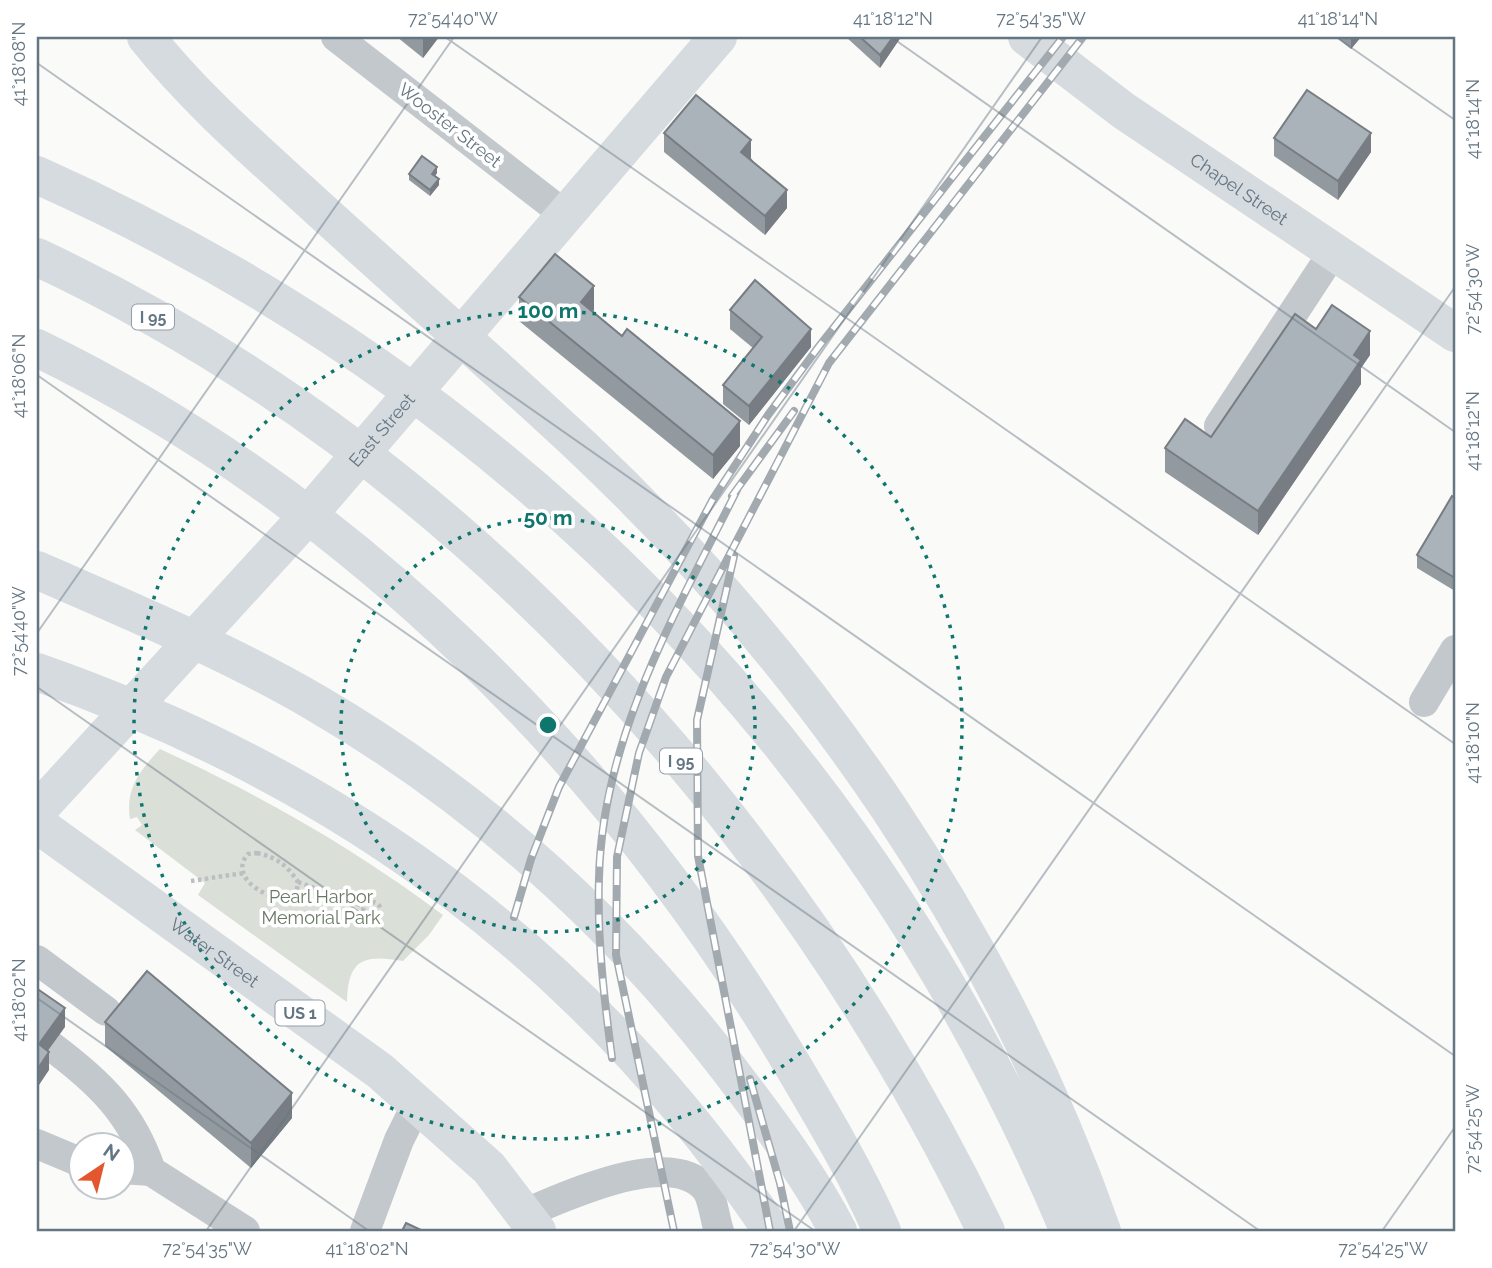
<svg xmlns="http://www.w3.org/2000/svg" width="1492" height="1268" font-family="Raleway,sans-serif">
<rect width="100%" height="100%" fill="#fafaf8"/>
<path fill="#dadfd7" d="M160 749C260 795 354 848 443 915L429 935 403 961C363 954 348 959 347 1002L198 895 205 883 135 830 142 825 137 817 130 819C125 788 140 771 160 749Z"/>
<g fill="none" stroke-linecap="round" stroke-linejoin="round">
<path stroke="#bbbfc2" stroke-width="4.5" stroke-dasharray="3.5 3.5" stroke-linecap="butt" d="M257 853C276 857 287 865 298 882L296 895C273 906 226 878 248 854Z
M191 881 244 873
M298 882 363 906
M363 911a9 9 0 1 1 18 0a9 9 0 1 1-18 0Z"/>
<path stroke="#c3c8cc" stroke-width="30" d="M336 37 564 214
M1219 426 1334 251
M1424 702 1455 650
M37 960 106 1011
M51 1046C99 1082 132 1113 151 1171
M37 1144 80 1162
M122 1169 151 1171 245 1231
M525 1213C566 1197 670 1146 706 1189 713 1198 715 1220 719 1231
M365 1231 399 1140 418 1102"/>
<g stroke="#d6dbdf" stroke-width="38">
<path id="s1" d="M1027 37 1124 111 1455 333"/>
<path id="s2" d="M37 811 302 522 718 37"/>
<path id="s3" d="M37 824 380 1071 489 1168 537 1231"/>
</g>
<path stroke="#d6dbdf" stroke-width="38" d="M146 37C196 100 257 152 317 207 405 287 495 366 582 447 812 664 997 932 1102 1231
M37 175C510 386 869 753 1069 1231
M37 257C457 454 786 817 986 1231
M37 348C354 502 615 765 793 1066 825 1120 857 1174 882 1231
M37 570C130 611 227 651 316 703 484 801 628 933 744 1089 778 1134 812 1181 838 1231
M37 672C346 780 589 959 772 1231"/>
<g stroke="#a2aab0" stroke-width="8">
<path id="rail" d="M732 496 794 411
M734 556 697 720 698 856 770 1231
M514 917 531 859 559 787 713 499 768 415 820 345 1063 37
M612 1058C604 998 597 938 599 878 602 738 676 612 737 490
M750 1079 780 1183 790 1231
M674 1231 616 955 617 857 639 753 666 677 829 363 1083 37"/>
</g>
<use href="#rail" stroke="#fff" stroke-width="5" stroke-dasharray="16" stroke-linecap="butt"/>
</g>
<path fill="#929a9f" d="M397 37H439L423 58Z
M846 37H901L880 68Z
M1336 37H1361L1351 49Z
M664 133 751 158 787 208 765 235 664 152Z
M1274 138 1371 152 1338 200 1274 156Z
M437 173 435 176 439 185 430 196 409 180V174Z
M519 297 594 310 592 312 740 446 713 479 519 321Z
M730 310 811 347 749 425 723 404V385L753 348 730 329Z
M1316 329 1370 355 1361 368V384L1258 535 1165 472V448L1211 437Z
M1455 498V591L1417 568V555Z
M105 1022 292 1118 251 1168 105 1046Z"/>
<path fill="#777d82" d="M423 37H439L423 58Z
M893 37H901L880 68V55Z
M1351 37H1361L1351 49Z
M1371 133V152L1338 200V181Z
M751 140V158L741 170V152Z
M437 167V173L432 180V174Z
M439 179V185L430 196V190Z
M787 190V208L765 235V216Z
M594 286V310L581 326V302Z
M811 329V347L749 425V406Z
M1370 331V355L1361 368V384L1258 535V511L1354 355Z
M740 421V446L713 479V455Z
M65 1008V1027L39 1063V1044Z
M49 1052V1070L37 1088V1070Z
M292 1093V1118L251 1168V1143Z"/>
<path fill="#aab3b9" stroke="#777d82" stroke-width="2" d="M860 37H893L880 55Z
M1307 90 1371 133 1338 181 1274 138Z
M696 95 751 140 741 152 787 190 765 216 664 133Z
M422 156 437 167 432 174 439 179 430 190 409 174Z
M555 254 594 286 581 302 622 336 627 329 740 421 713 455 519 297Z
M755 280 811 329 749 406 723 385 762 337 730 310Z
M1332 305 1370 331 1354 355 1361 360 1258 511 1165 448 1185 419 1211 437 1295 314 1316 329Z
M1452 496 1455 498V578L1417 555Z
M147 971 292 1093 251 1143 105 1022Z
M39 990 65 1008 39 1044 49 1052 37 1070V993Z
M406 1223 423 1231H402Z"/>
<path fill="none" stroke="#657683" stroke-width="2" stroke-opacity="0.45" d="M445 37 1455 744M891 37 1455 432M1336 37 1455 120M37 63 1455 1056M37 375 1260 1231M37 633 454 37M37 687 815 1231M37 998 369 1231M206 1231 1042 37M794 1231 1455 287M1382 1231 1455 1127"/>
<g fill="none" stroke="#0f766e" stroke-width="3.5" stroke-dasharray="3.5 7">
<circle cx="548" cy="725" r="207"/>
<circle cx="548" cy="725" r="414"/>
</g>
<g text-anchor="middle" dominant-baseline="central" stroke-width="7" stroke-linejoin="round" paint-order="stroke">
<g fill="#fff" stroke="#939fa8" stroke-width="2">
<rect x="132" y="304.5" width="42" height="25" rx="5"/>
<rect x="660" y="748.5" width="42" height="25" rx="5"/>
<rect x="275.5" y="1000.5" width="49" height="25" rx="5"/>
</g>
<g font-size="16" font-weight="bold" fill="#657683">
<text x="153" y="317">I 95</text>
<text x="681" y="761">I 95</text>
<text x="300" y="1013">US 1</text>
</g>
<g font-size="18" fill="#657683" stroke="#fff">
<text transform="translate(450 125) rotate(38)">Wooster Street</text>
<text stroke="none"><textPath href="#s1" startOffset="261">Chapel Street</textPath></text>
<text stroke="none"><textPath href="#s2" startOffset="514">East Street</textPath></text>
<text stroke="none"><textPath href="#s3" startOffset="219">Water Street</textPath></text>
</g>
<g font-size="18" fill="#687a64" stroke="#fff">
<text x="321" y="896">Pearl Harbor<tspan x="321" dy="21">Memorial Park</tspan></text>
</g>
</g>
<circle cx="548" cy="725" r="10" fill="#0f766e" stroke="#fff" stroke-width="3.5"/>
<g font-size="21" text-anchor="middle" font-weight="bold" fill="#0f766e" stroke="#fff" stroke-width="7" stroke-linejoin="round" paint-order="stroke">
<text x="548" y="318">100 m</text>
<text x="548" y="525">50 m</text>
</g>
<rect width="1492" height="1268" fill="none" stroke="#ffffff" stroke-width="77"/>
<g transform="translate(102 1166) rotate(35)"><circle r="33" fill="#ffffff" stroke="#c1c8cd" stroke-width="2"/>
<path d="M0-5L12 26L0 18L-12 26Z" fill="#e4572e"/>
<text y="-10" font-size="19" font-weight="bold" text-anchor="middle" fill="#657683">N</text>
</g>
<rect x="38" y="38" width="1416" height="1192" fill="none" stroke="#657683" stroke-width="2.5"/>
<g font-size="18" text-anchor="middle" fill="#657683">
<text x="453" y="25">72°54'40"W</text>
<text x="893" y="25">41°18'12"N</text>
<text x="1041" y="25">72°54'35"W</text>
<text x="1338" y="25">41°18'14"N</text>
<text transform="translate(19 64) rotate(-90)" y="6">41°18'08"N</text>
<text transform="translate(1473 119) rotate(-90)" y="6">41°18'14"N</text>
<text transform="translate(1473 289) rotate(-90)" y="6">72°54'30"W</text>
<text transform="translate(19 376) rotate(-90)" y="6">41°18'06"N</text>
<text transform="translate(1473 431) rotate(-90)" y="6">41°18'12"N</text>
<text transform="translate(19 631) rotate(-90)" y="6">72°54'40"W</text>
<text transform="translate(1473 743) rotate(-90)" y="6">41°18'10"N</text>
<text transform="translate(19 1000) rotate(-90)" y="6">41°18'02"N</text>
<text transform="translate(1473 1129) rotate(-90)" y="6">72°54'25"W</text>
<text x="207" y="1255">72°54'35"W</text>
<text x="367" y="1255">41°18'02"N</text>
<text x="795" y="1255">72°54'30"W</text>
<text x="1383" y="1255">72°54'25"W</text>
</g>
</svg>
